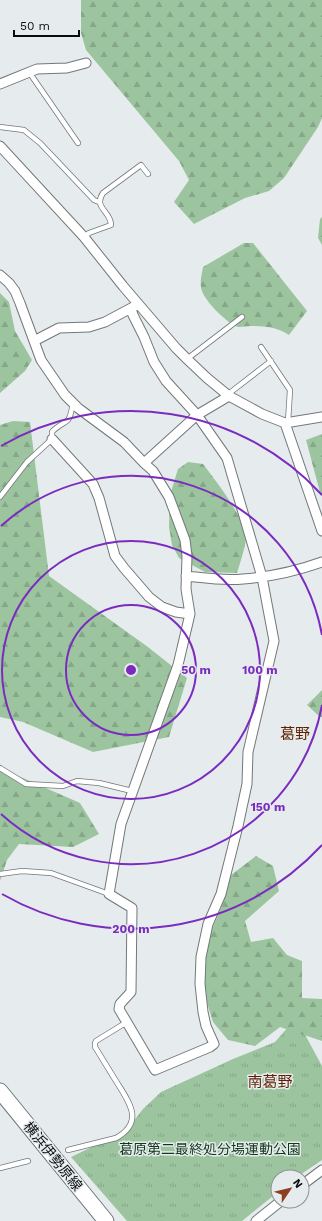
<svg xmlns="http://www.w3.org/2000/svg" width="322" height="1221" font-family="'Work Sans','Noto Sans JP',sans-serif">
<defs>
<pattern id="grass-tufts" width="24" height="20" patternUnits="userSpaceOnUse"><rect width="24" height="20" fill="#9cc49f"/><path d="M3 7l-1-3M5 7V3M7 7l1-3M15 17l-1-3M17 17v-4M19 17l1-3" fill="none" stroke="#85a788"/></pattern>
<pattern id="forest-firs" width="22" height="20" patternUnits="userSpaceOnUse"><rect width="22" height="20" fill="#9cc49f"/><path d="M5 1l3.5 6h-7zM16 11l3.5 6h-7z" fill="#85a788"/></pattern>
</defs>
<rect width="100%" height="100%" fill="#e6ecee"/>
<path fill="url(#grass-tufts)" d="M296 1018 322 1066V1160L297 1177H278V1192L242 1221H127L71 1157 123 1132 136 1118 143 1109 161 1092 233 1059 275 1042Z"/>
<path fill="url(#forest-firs)" d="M81 0H322V118L318 127 284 178 269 191 245 198 194 224 174 202 189 180 179 161 86 50 81 33Z
M322 217V245L318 238 320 219Z
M244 243H253L307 311 289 335C277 327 265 326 251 326 247 326 242 327 239 327 228 325 205 301 202 291 199 283 202 274 203 267Z
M0 293 9 302 15 331 32 360 25 371 0 393Z
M13 421 30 422 49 576 148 647 187 678 169 737 93 752 23 722 0 717V425Z
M322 434V495L321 496 306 440Z
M188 462 203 464C215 480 247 520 246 540 244 551 240 563 237 573L205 572 179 558 172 545 169 527 170 495 178 469Z
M322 690V717H320L307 705Z
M0 768 80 803 99 834 73 847 19 844 7 860 0 881Z
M256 856 273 866 279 891 245 921 251 942 273 938 287 955 302 961V998L322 999V1041L280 1027 255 1046 228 1040 213 1022 200 980 206 943 222 906 231 875Z"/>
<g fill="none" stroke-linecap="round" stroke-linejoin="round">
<g stroke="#727879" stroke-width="6">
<path id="service" d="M29 72 78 143
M0 127 24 130 40 143 94 200 99 202
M84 237 89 233 111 225C111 211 93 208 103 193L141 165 148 174
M261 347 290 390 288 422
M187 359 242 317
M227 395 271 361
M0 497 27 462 52 439V432C57 426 65 423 68 420 71 416 72 408 73 403
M0 768 26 784 63 786 77 781 99 783 132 791
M0 874 22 871 51 873 109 894
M68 1150 116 1138C145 1122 129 1102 116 1081 109 1070 102 1058 95 1047V1043L96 1041 127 1022
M0 1168 28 1161"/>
</g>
<g stroke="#727879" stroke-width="11">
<path id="minor" d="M0 84 37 69 67 68 86 63
M0 146 84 237 123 286 176 348 187 359 207 378 229 396 262 414 285 423 322 531
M0 275 9 283 15 291 20 303 41 360 65 395 78 408 124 442 144 463 153 471 169 497 185 540 187 556 186 589 190 614 178 665 121 824 109 894 132 908 131 992 120 1004 119 1009 155 1070 210 1047 214 1044 206 1026 203 1012 200 984 201 957 208 924 221 894 238 826 247 784 248 752 274 641 262 577 227 458 197 415 166 381 154 362 144 337 133 315 131 309
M34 341 59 328 89 327 105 322 135 306
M285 423 322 417
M52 439 93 484 99 498 115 556 124 568 149 597 162 607 176 612 190 614
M144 463 197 415 229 396
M186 576C205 578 224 581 243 579 269 577 297 571 322 562
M302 1185 322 1170
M256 1221 281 1201"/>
</g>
<g stroke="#727879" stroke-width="17">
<path id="primary" d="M0 1091 106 1221"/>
</g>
<use href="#service" stroke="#fff" stroke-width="4.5"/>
<use href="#minor" stroke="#fff" stroke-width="9"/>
<use href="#primary" stroke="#fff" stroke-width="15"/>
</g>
<g fill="none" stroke="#7b2cbf" stroke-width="2">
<circle cx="131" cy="670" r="65"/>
<circle cx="131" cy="670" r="129"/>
<path d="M322 705A194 194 0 0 1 1 814M1 526A194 194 0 0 1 322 635"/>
<path d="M322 845A259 259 0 0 1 2 894M1 446A259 259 0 0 1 322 495"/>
</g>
<g text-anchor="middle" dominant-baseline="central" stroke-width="3" stroke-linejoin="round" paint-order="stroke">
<g font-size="14" fill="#113918" stroke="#e6ecee">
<text x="210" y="1149">葛原第二最終処分場運動公園</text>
</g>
<g font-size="14" fill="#0a0c0d" stroke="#e6ecee">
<text transform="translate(53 1156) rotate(51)">横浜伊勢原線</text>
</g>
<g font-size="15" fill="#5e1f00" stroke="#e6ecee">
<text x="295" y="734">葛野</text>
<text x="270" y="1082">南葛野</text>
</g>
</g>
<circle cx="131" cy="670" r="6" fill="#7b2cbf" stroke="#e6ecee" stroke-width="2"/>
<g font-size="12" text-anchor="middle" font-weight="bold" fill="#7b2cbf" stroke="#e6ecee" stroke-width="3" stroke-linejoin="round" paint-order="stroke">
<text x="196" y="674">50 m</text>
<text x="260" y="674">100 m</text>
<text x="268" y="811">150 m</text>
<text x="131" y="933">200 m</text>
</g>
<g transform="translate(290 1189) rotate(55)"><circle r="19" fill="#e6ecee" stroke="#8e9294"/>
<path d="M0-3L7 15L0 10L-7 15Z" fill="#894122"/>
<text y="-6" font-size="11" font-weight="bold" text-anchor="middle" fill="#0a0c0d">N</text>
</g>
<path d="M14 30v6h65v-6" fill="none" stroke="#0a0c0d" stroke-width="2"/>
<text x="20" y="30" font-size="12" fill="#0a0c0d" stroke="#e6ecee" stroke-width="3" paint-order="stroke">50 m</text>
</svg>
